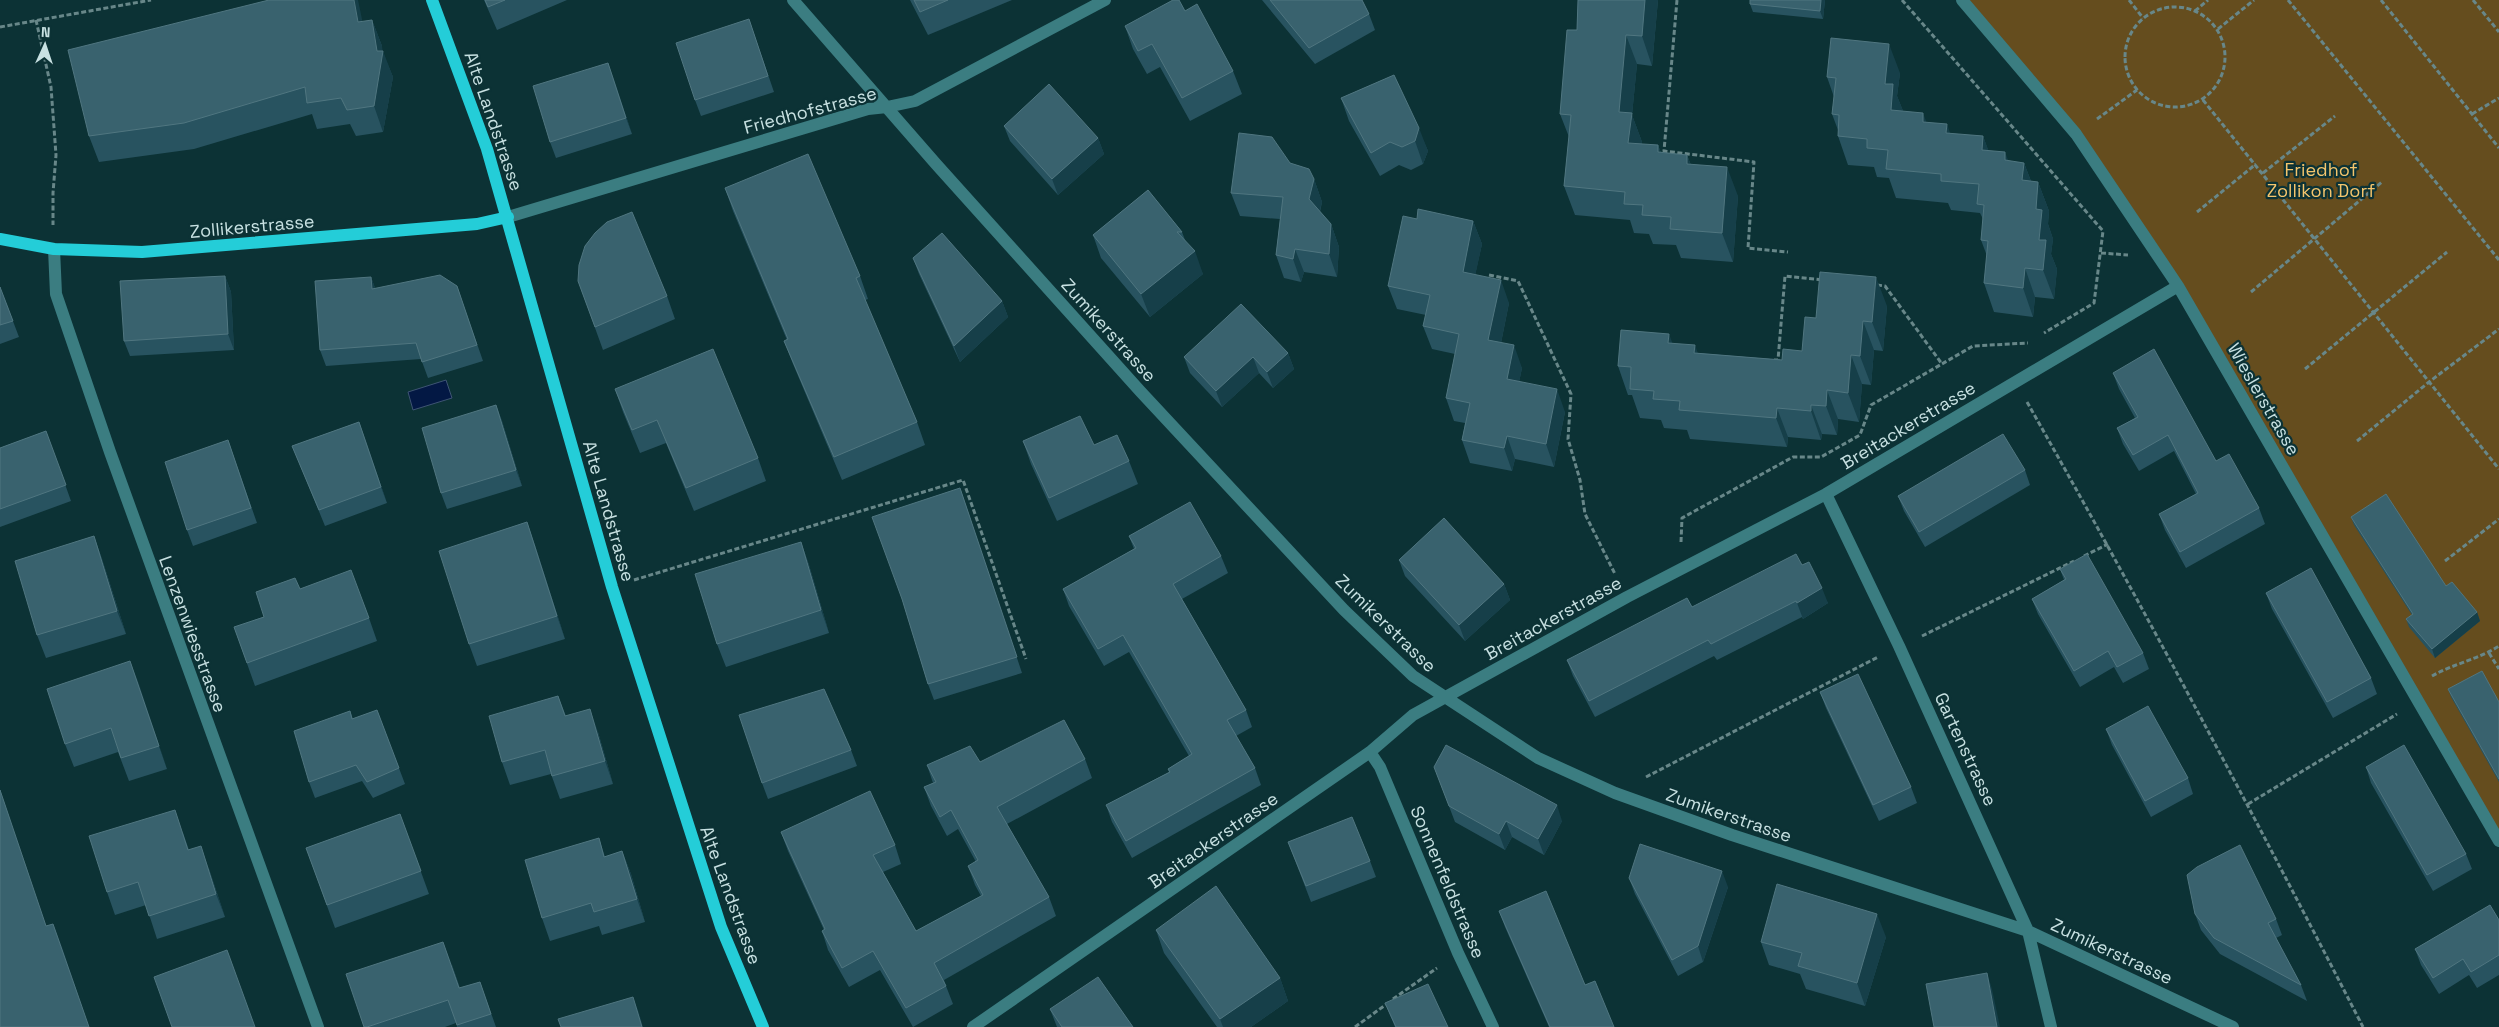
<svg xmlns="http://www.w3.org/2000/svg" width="2499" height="1027" font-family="'Space Grotesk',sans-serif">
<rect width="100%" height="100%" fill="#0c3235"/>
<path fill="#654d1e" d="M1962 0H2499V841L2178 286 2076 134Z"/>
<path fill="#031844" stroke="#3e5473" d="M446 380 452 398 413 410 408 392Z"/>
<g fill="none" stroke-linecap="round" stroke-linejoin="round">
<path stroke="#688789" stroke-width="3" stroke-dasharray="5 2.5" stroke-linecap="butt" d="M1677 0 1664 151 1754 162 1748 248 1788 252
M1902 0 2103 231 2094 303 2044 333
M2129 0 2143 18
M2288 0 2499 260
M2381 0 2499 148
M2473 0 2499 32
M2125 57a50 50 0 1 1 100 0a50 50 0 1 1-100 0Z
M2195 11 2208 0
M36 20 51 87 56 155 53 193V225
M0 27 151 0
M2218 29 2254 0
M2203 100 2499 469
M2472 114 2499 98
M2097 119 2137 90
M2263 173 2335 116
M2197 212 2256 164
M2101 253 2128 255
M1489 275 1518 281 1571 394 1568 439 1580 480 1585 514 1615 574
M1877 285 1885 286 1942 364
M2251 292 2383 181
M1774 360H1778L1785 276 1823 280
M2305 369 2447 252
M2027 402C2144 608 2255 817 2363 1027
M2357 441 2429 382 2499 329
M1681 542 1682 518 1793 457H1821L1860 435 1871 405 1973 346 2028 343
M2084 556 2108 544
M2445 561 2499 519
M634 580 963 480 1026 659
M1922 636 2074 561
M2489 653 2499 669
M2432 676C2453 664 2479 659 2499 646
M1646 777 1878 657
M2248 804 2397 714
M1393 999 1437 968
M1355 1027 1388 1003"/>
<path stroke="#3b7d81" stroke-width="12" d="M793 0 936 164 1140 391 1344 610 1413 676 1538 758 1615 793 1732 835 2028 931 2233 1027
M1962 0 2076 134 2178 286 2499 841
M508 217 868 109 887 107 915 101 1105 0
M54 249 56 294 110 452 318 1027
M1826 494 1899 646 2028 931 2051 1027
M1370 752 1380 767 1458 953 1493 1027
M973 1027 1370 752 1413 715 1627 597 1826 494 2178 286"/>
<path stroke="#24cdd8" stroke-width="12" d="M432 0 487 149 612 587 721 927 763 1027
M0 239 54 249 142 252 477 224 508 217"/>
</g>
<path fill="#285360" d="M484 0H567L497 30Z
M910 0H1012L928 35Z
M1262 0H1362L1369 14 1375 30 1315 64Z
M1578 0H1658L1652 66 1637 64 1632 115 1642 142V144L1658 145 1661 153 1687 155 1691 165 1738 196 1733 262 1681 258 1676 245 1653 244 1649 234 1634 233 1630 220 1575 215 1564 186 1569 137 1560 114 1577 30Z
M1750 0H1825L1823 19 1753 12 1750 4Z
M1185 11 1233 71 1242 94 1190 121 1160 67 1147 74 1133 49 1125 26Z
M749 19 774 92 701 116 695 100Z
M372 20 382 46V51L393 77 383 132 356 136 350 124 317 129 312 114 194 149 99 162 89 136 362 22Z
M608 63 632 134 556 158 550 142Z
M1900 73 1897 96 1903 111 1950 134 1983 136 1988 150 2009 161 2024 163 2031 181 2038 182 2049 211 2048 224 2053 239 2051 254 2057 269 2054 299 2035 297 2033 317 1994 312 1984 283 1987 256 1981 240 1983 219 1980 213 1951 210 1948 203 1896 198 1889 178 1877 177 1874 167 1848 165 1838 136V130L1832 114 1834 97 1827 77Z
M1394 75 1428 151 1423 164 1411 170 1399 165 1380 176 1349 121 1341 98Z
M1004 126 1098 138 1104 154 1058 195 1010 141Z
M1290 163 1314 179 1322 202 1320 212 1331 224 1339 247 1337 277 1304 272 1301 282 1284 278 1276 255 1280 219 1240 216 1231 193Z
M725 188 860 276 868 299 865 300 917 422 925 445 842 480 793 364 784 341 787 340 733 211Z
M1148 190 1182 232 1185 240 1203 274 1150 317 1101 258 1093 235Z
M1417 219 1473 221 1482 244 1475 275 1509 303 1501 343 1522 368 1519 382 1565 412 1554 467 1515 459 1512 471 1470 463 1462 440 1465 423 1454 421 1446 398 1455 354 1432 349 1423 326 1426 315 1397 309 1388 286Z
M913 258 1002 301 1008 317 960 362 919 274Z
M225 276 231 292 234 350 130 356 124 341Z
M371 277 375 288 457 286 483 361 428 378 421 359 326 366 320 350Z
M578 281 667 296 675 319 603 350Z
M0 287 19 337 0 344Z
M1887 306 1883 351 1874 350 1871 385 1862 384 1859 422 1838 419 1837 435 1822 434 1821 440 1788 437 1787 447 1690 439 1687 430 1664 428 1661 420 1640 418 1632 395H1628L1618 366 1672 343 1698 353 1782 360 1802 351 1816 318Z
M1288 353 1294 369 1273 388 1259 373 1222 407 1190 373 1184 357Z
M2113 373 2216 461 2259 508 2265 524 2186 568 2165 530 2159 514 2196 494 2174 451 2139 471 2123 444 2117 428 2135 418 2119 389Z
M615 389 758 458 766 481 694 511 666 443 640 453 623 412Z
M496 405 502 421 522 486 447 509 441 493Z
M359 422 387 503 325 526 292 446Z
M46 431 71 501 0 527V448Z
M228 440 257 523 193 546 187 530Z
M1023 441 1094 445 1129 461 1138 484 1057 521 1031 464Z
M2025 470 2030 485 1925 547 1904 511 1898 496Z
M960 488 1022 673 934 700 928 684 902 599Z
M2351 517 2446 586 2477 612 2480 621 2435 658 2409 627 2406 619 2412 615 2354 525Z
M527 522 535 545 565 639 477 666 469 644Z
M94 536 102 559 126 634 46 658 37 635Z
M1129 536 1221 556 1228 573 1182 599 1246 710 1252 727 1236 736 1255 768 1261 785 1132 858 1112 822 1106 805 1169 772 1168 769 1189 756 1129 652 1104 666 1069 606 1063 589 1134 549Z
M801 542 809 565 829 633 726 667 717 644Z
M1399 560 1504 584 1510 600 1465 641 1405 576Z
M1802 565 1828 603 1803 619 1802 617 1717 660 1714 656 1595 717 1573 676 1567 660 1692 607Z
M2060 569 2143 653 2149 669 2123 683 2114 667 2080 687 2038 614 2032 599 2064 580Z
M2266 593 2371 678 2377 694 2333 718 2272 609Z
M264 617 369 618 377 641 255 686 234 627Z
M130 661 167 769 129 781 118 752 74 767 65 744Z
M2448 689 2499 702V782L2451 697Z
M1820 692 1911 787 1917 803 1879 821 1826 708Z
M558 696 566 716 598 732 613 784 560 799 551 774 510 785 502 762Z
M377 710 405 784 373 798 362 781 315 798 309 782 350 711 353 719Z
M2106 729 2188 778 2193 794 2151 817 2112 745Z
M851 750 857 766 768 799 762 783Z
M1085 759 1092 778 1007 824 1049 897 1056 916 944 980 946 986 953 1004 913 1027 880 970 849 987 828 950 822 931 824 930 788 851 781 832 895 845 901 864 883 872 916 931 981 896 975 885 968 866 976 862 958 829 947 836 931 806 924 787 933 783 927 765 980 762Z
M1434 767 1562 821 1544 855 1512 837 1505 850 1455 822Z
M2366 767 2466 854 2472 869 2433 891 2371 783Z
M400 814 429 894 335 928 306 848Z
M183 833 189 850 209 869 225 917 157 939 146 905 115 915 107 892Z
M599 838 605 857 622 851 631 874 645 922 602 935 599 926 550 941 542 918Z
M1288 842 1370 861 1376 877 1311 902Z
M1629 878 1728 887 1703 962 1678 976 1635 894Z
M1499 911 1585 985 1614 1027H1549L1505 927Z
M2195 914 2276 919 2282 935 2276 938 2301 985 2307 1001 2220 954 2201 930Z
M2499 920V975L2477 988 2469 975 2439 994 2421 965 2415 949Z
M1156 930 1280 978 1288 1001 1251 1027H1217L1164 953Z
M1886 937 1865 1006 1806 989 1800 974 1769 965 1761 942Z
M452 965 460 988 480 982 496 1027H457L456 1023 445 1027H364Z
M1385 1003 1448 1027H1395Z
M1050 1009 1133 1027H1057Z"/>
<path fill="#163f49" d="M354 0H358L368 48 358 22Z
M1645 0H1658L1652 66 1642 36Z
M1821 0H1825L1823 19 1820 11Z
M372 20 382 46 383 54V51L393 77 383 132 374 106 377 51Z
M1626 35 1637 64 1632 115 1642 142 1639 172 1628 143 1619 112Z
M1889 44 1900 73 1897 96 1904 113 1891 110 1885 84Z
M608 63 614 79 632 134 626 118Z
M1923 113 1934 142 1923 122Z
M1947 124 1957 153 1946 133Z
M1419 128 1428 151 1423 164 1415 141Z
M1983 136 1994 165 1982 150Z
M1098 138 1104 154 1058 195 1052 179Z
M1658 145 1669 174 1658 152Z
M2005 152 2016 181 2005 160Z
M1687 155 1698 184 1687 164Z
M2024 163 2035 192 2022 180Z
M1727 167 1738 196 1733 262 1722 233Z
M1314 179 1322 202 1317 222 1309 199Z
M2038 182 2049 211 2048 224 2053 239 2051 254 2057 269 2054 299 2043 270 2039 240 2036 209Z
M1473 221 1482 244 1471 295 1463 272Z
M1331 224 1339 247 1337 277 1329 254Z
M1295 249 1304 272 1301 282 1293 259Z
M1195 251 1203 274 1150 317 1141 294Z
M2025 268 2035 297 2033 317 2023 288Z
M225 276 231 292 234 350 228 334Z
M371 277 377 293 372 289Z
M1876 277 1887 306 1883 351 1872 322Z
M1501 280 1509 303 1497 363 1488 340Z
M1002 301 1008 317 960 362 954 346Z
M1863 321 1874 350 1871 385 1860 356Z
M1669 334 1680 363 1668 343Z
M1514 345 1522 368 1515 402 1507 379Z
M1695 345 1705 374 1694 353Z
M1288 353 1294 369 1273 388 1267 372Z
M1851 355 1862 384 1859 422 1848 393Z
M1253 357 1259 373 1222 407 1216 391Z
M1557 389 1565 412 1554 467 1546 444Z
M1827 390 1838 419 1837 435 1826 406Z
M496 405 502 421 522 486 516 470Z
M1811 405 1822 434 1821 440 1811 411Z
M1777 408 1788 437 1787 447 1776 418Z
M359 422 365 438 387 503 381 487Z
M1507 436 1515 459 1512 471 1504 448Z
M527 522 535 545 565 639 557 616Z
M94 536 102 559 126 634 117 611Z
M801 542 809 565 829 633 821 610Z
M1504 584 1510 600 1465 641 1459 625Z
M1822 588 1828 603 1803 619 1797 603Z
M2477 612 2480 621 2435 658 2432 649Z
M130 661 139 684 167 769 159 746Z
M590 709 598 732 613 784 605 761Z
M0 788 54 949 46 926Z
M1557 805 1562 821 1544 855 1538 839Z
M175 810 183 833 196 873 188 850Z
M1506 821 1512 837 1505 850 1499 834Z
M201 846 209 869 225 917 216 894Z
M622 851 631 874 645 922 637 899Z
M1722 871 1728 887 1703 962 1698 946Z
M1877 914 1886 937 1865 1006 1857 983Z
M53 924 62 947 89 1027Z
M443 942 452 965 467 1011Z
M1987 973 1992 989 2000 1027H1997Z
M1280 978 1288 1001 1251 1027H1223L1220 1019Z
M633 997 639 1013 643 1027H642Z"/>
<path fill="#39626e" stroke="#507680" d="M269 0H354L358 22 372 20 377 51H383L374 106 347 110 341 98 307 103 305 87 184 123 89 136 68 50Z
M485 0H505L488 7Z
M914 0H948L920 12Z
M1173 0H1179L1185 11 1197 4 1233 71 1182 98 1152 44 1138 51 1125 26Z
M1270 0H1362L1369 14 1309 48Z
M1578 0H1645L1642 36 1626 35 1619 112 1632 113 1628 143 1658 145V152L1687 155V164L1727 167 1722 233 1670 229 1671 217 1642 215 1643 205 1624 204 1625 192 1564 186 1571 115 1560 114 1567 30H1577Z
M1750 0H1821L1820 11 1750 4Z
M749 19 768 76 695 100 676 43Z
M1831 38 1889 44 1885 84H1893L1891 110 1923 113V122L1947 124 1946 133 1983 136 1982 150 2005 152V160L2024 163 2022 180 2038 182 2036 209 2042 210 2039 240H2046L2043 270 2025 268 2023 288 1984 283 1988 241 1981 240 1984 205 1977 204 1979 184 1941 181V174L1886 169 1888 150 1867 148V139L1838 136 1839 115 1832 114 1836 78 1827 77Z
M608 63 626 118 550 142 533 86Z
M1394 75 1419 128 1415 141 1402 147 1390 142 1371 153 1341 98Z
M1049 84 1098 138 1052 179 1004 126Z
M1239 133 1272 137 1290 163 1309 169 1314 179 1309 199 1331 224 1329 254 1295 249 1293 259 1276 255 1283 197 1231 193Z
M808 154 860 276 856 278 917 422 834 457 784 341 788 339 725 188Z
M1148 190 1182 232H1177L1195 251 1141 294 1093 235Z
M1418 209 1473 221 1463 272 1501 280 1488 340 1514 345 1507 379 1557 389 1546 444 1507 436 1504 448 1462 440 1470 403 1446 398 1459 334 1423 326 1430 295 1388 286 1403 216 1417 219Z
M632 212 667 296 595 327 578 281 579 265 585 246 595 233 607 222Z
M942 233 1002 301 954 346 913 258Z
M1820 272 1876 277 1872 322 1863 321 1860 356 1851 355 1848 393 1827 390 1826 406 1811 405V411L1777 408 1776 418 1679 410 1680 401 1653 399 1654 391 1630 389 1631 367 1618 366 1621 330 1669 334 1668 343 1695 345 1694 353 1782 360 1783 349 1802 351 1805 317 1816 318Z
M440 275 457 286 477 345 422 362 416 343 320 350 315 281 371 277 372 289Z
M225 276 228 334 124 341 120 281Z
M0 287 13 321 0 325Z
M1241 304 1288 353 1267 372 1253 357 1216 391 1184 357Z
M713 349 758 458 686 488 657 420 632 430 615 389Z
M2154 349 2216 461 2229 454 2259 508 2180 552 2159 514 2198 493 2168 435 2133 455 2117 428 2138 417 2113 373Z
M496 405 516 470 441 493 422 428Z
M1080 416 1094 445 1117 435 1129 461 1049 498 1023 441Z
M359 422 381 487 319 510 292 446Z
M46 431 66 485 0 509V448Z
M2003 434 2025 470 1919 532 1898 496Z
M228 440 251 508 187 530 165 462Z
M960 488 1017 657 928 684 902 599 872 517Z
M2386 494 2446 586 2452 582 2477 612 2432 649 2406 619 2413 614 2351 517Z
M1190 502 1221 556 1173 584 1246 710 1227 720 1255 768 1126 841 1106 805 1170 772 1168 769 1192 754 1123 635 1098 649 1063 589 1136 548 1129 536Z
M1444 518 1504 584 1459 625 1399 560Z
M527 522 557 616 469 644 439 551Z
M94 536 117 611 37 635 15 561Z
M801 542 821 610 717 644 695 574Z
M1796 554 1802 565 1809 562 1822 588 1797 603 1796 601 1711 644 1708 640 1589 701 1567 660 1687 598 1692 607Z
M2087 554 2143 653 2117 667 2108 651 2074 671 2032 599 2066 579 2060 569Z
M2311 568 2371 678 2327 702 2266 593Z
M351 570 369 618 247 663 234 627 264 617 256 592 295 578 300 589Z
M130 661 159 746 121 758 111 728 65 744 47 689Z
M2482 671 2499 702V779L2448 689Z
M1858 674 1911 787 1873 805 1820 692Z
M824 689 851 750 762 783 739 715Z
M558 696 565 716 590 709 605 761 552 776 545 750 502 762 489 716Z
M2148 706 2188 778 2145 801 2106 729Z
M377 710 399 768 367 782 356 765 309 782 294 731 350 711 352 719Z
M1064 720 1085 759 997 807 1049 897 934 963 946 986 906 1008 873 951 842 968 822 931 825 929 781 832 870 791 895 845 873 855 916 931 983 895 968 866 978 860 951 810 940 817 924 787 936 782 927 765 970 746 980 762Z
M1446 745 1557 805 1538 839 1506 821 1499 834 1449 806 1434 767Z
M2404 745 2466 854 2427 875 2366 767Z
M0 790 46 926 53 924 89 1027H0Z
M175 810 188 850 201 846 216 894 149 916 138 882 107 892 89 836Z
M400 814 421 871 327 905 306 848Z
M1352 817 1370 861 1306 886 1288 842Z
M599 838 604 857 622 851 637 899 594 912 591 903 542 918 525 860Z
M1640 844 1722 871 1698 946 1672 960 1629 878Z
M2240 845 2276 919 2268 923 2301 985 2214 938 2195 914 2187 875 2197 867Z
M1777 884 1877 914 1857 983 1798 966 1802 953 1761 942Z
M1216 886 1280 978 1220 1019 1156 930Z
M1546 891 1585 985 1595 981 1614 1027H1550L1499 911Z
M2490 905 2499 920V955L2471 972 2463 959 2433 978 2415 949Z
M443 942 459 988 480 982 491 1014 457 1025 448 1000 367 1027H364L346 974Z
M227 950 255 1027H172L154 977Z
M1987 973 1997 1027H1934L1926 984Z
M1098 977 1133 1027H1062L1050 1009Z
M1428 984 1448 1027H1396L1385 1003Z
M633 997 642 1027H561L558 1019Z"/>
<g text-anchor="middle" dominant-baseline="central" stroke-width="4.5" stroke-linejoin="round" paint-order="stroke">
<g font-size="18" fill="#c8e1e2" stroke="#0c3235">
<text transform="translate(810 110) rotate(-15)">Friedhofstrasse</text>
<text transform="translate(494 121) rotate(71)">Alte Landstrasse</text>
<text transform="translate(252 226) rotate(-5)">Zollikerstrasse</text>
<text transform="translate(1109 330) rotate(48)">Zumikerstrasse</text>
<text transform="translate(2264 399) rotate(60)">Wieslerstrasse</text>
<text transform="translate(1908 425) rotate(-31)">Breitackerstrasse</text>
<text transform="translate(609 511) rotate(74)">Alte Landstrasse</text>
<text transform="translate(1553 618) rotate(-29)">Breitackerstrasse</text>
<text transform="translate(1386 623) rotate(44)">Zumikerstrasse</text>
<text transform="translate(193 634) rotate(70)">Lenzenwiesstrasse</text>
<text transform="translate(1966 749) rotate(65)">Gartenstrasse</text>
<text transform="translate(1729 815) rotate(19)">Zumikerstrasse</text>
<text transform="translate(1213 840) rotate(-35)">Breitackerstrasse</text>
<text transform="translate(1448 882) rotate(67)">Sonnenfeldstrasse</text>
<text transform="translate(731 895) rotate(70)">Alte Landstrasse</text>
<text transform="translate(2112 951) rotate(25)">Zumikerstrasse</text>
</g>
<g font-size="18" fill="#f4c56d" stroke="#0c3235">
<text x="2321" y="169">Friedhof<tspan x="2321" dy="21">Zollikon Dorf</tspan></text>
</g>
</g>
<g transform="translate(45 45) rotate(3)" stroke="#0c3235" stroke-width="4" paint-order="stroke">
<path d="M0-4L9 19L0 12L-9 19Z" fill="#c8e1e2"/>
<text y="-8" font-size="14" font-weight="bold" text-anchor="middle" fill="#c8e1e2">N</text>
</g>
</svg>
